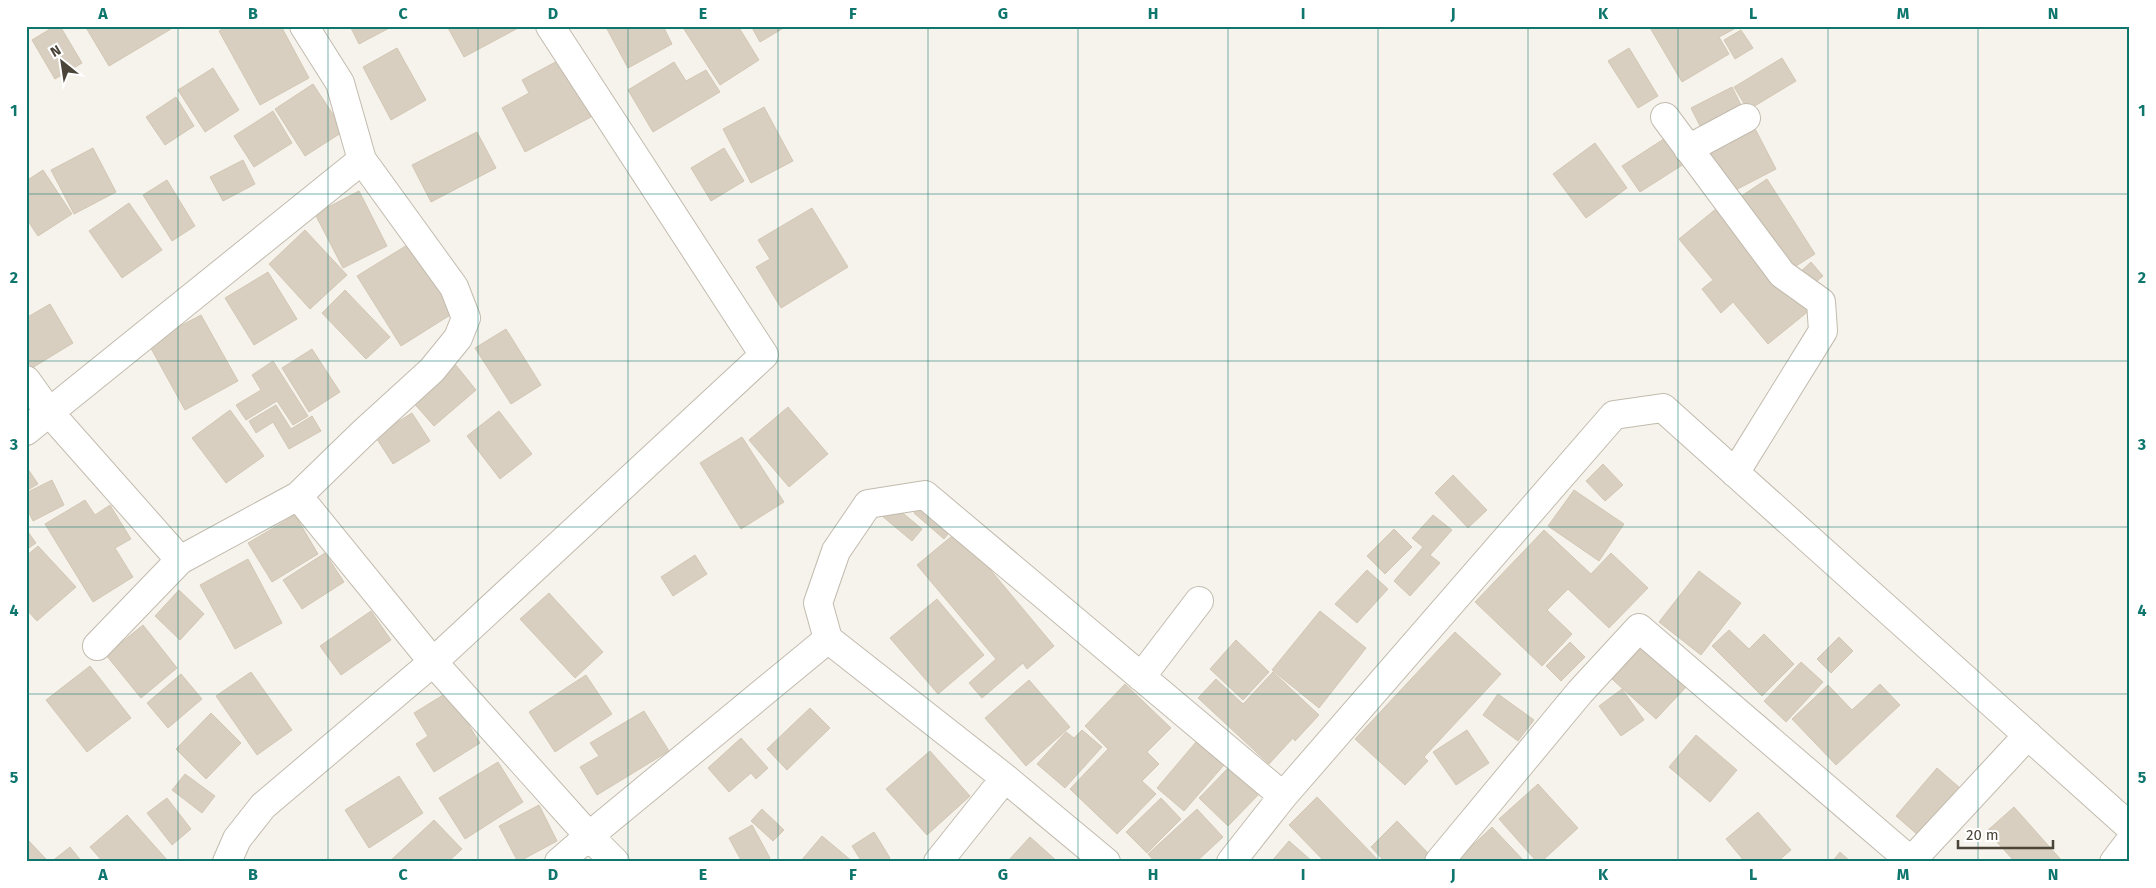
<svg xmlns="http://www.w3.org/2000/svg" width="2156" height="888" font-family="'Fira Sans',sans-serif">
<rect width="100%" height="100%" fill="#f6f3ec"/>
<path fill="#d8cfc1" stroke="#d3c7b4" d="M55 26H60L82 63 55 79 32 40Z
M85 26H169L171 29 109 66Z
M228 26H281L309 78 260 105 219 31Z
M350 26H393L359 44Z
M447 26H519L520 27 464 57Z
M613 26H663L672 44 628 68 607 29Z
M682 26H738L759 60 720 85Z
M751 26H787L760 42Z
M1649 26H1735L1736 28 1719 37 1729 54 1682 82Z
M1741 30 1753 48 1735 59 1724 40Z
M397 48 426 100 391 120 363 67Z
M1629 48 1658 96 1638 108 1608 61Z
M1782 58 1796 81 1748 110 1734 87Z
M561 59 591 117 525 152 502 108 529 93 522 80Z
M674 62 686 81 706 70 720 92 653 132 628 90Z
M213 68 239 110 205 132 178 90Z
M313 84 344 131 305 156 275 109Z
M1732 87 1746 115 1705 136 1691 108Z
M176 97 194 126 165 145 146 117Z
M764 107 793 161 751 183 723 129Z
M273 111 292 143 254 167 234 136Z
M1750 119 1776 169 1728 194 1702 143Z
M477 132 496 168 431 202 412 165Z
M1670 135 1687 162 1640 192 1622 166Z
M1595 143 1627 188 1586 218 1553 174Z
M93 148 116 192 74 214 51 170Z
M724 148 744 181 711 201 691 168Z
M243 160 255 184 223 201 210 177Z
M43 170 72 214 38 236 26 218V181Z
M1767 179 1815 254 1785 273 1737 199Z
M167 180 195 226 172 241 143 195Z
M359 191 387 246 343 268 315 214Z
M129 203 162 250 122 278 89 231Z
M1722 204 1810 310 1768 344 1733 302 1721 313 1702 289 1713 280 1679 239Z
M812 208 848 267 781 308 756 267 770 259 758 240Z
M305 230 347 275 310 309 269 264Z
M412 242 455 312 401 346 357 276Z
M1811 262 1823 276 1811 286 1799 273Z
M268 272 297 319 254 345 225 298Z
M345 290 390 337 366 359 322 313Z
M50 304 73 343 32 368 26 358V318Z
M201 315 238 381 185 410 148 343Z
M506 329 541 385 511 404 475 348Z
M312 349 340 392 309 412 282 368Z
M273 361 308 416 293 425 277 401 246 420 236 405 261 390 252 375Z
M455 364 476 390 434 426 412 401Z
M276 405 291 429 312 416 321 431 289 449 273 422 256 433 249 421Z
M788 407 828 454 789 487 749 440Z
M230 410 264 456 226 483 192 438Z
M499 411 532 454 500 479 467 436Z
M412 413 430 441 393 464 375 436Z
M742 437 784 502 741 529 700 463Z
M1603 464 1623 485 1605 501 1586 481Z
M26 466 38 484 26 491Z
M1453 475 1487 510 1468 528 1435 493Z
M52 480 64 505 33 521 26 507V493Z
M1574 490 1624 524 1599 561 1548 526Z
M85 500 95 515 110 505 131 539 115 548 133 577 93 602 45 524Z
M924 501 954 527 944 539 914 513Z
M892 504 922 529 912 541 882 516Z
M295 515 318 554 272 582 248 543Z
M1433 515 1452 530 1430 555 1440 563 1410 596 1394 581 1423 547 1412 538Z
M26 529 36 543 26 550Z
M1394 529 1412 547 1385 574 1367 556Z
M1544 530 1591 574 1611 553 1648 588 1609 628 1568 589 1547 610 1572 634 1542 666 1475 602Z
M958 531 1054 646 1027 669 1023 663 982 698 969 683 996 659 917 565Z
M38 546 76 587 37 621 26 609V556Z
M325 553 344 582 302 609 283 580Z
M695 555 707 574 673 596 661 577Z
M248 559 282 623 235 649 200 585Z
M1367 570 1388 589 1357 623 1335 604Z
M1699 571 1741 603 1701 655 1659 622Z
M179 590 204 614 180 640 155 616Z
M549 593 603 652 575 678 520 619Z
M937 599 984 655 938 694 890 638Z
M371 611 391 640 341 675 320 646Z
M1320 611 1366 648 1319 708 1272 670Z
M143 625 177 668 141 698 106 655Z
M1729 630 1749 649 1764 634 1794 664 1762 696 1712 646Z
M1455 632 1501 674 1424 757 1428 761 1405 785 1355 739Z
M1839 637 1853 651 1831 673 1817 659Z
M1236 640 1269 672 1243 700 1210 669Z
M1570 642 1585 657 1561 681 1546 666Z
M1643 646 1687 686 1656 719 1612 679Z
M1801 662 1823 682 1786 722 1764 701Z
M90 666 131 718 87 752 46 700Z
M251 672 292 730 257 755 216 696Z
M1273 672 1319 715 1295 741 1293 738 1269 764 1198 698 1216 679 1243 704Z
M181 674 202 699 168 728 147 703Z
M586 675 612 714 555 752 529 712Z
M1029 680 1070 727 1026 766 985 718Z
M1125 684 1171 728 1147 752 1159 764 1142 781 1156 794 1117 834 1070 789 1108 749 1085 726Z
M1880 684 1900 705 1836 765 1792 719 1828 685 1852 710Z
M1622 689 1644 720 1621 736 1599 706Z
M448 692 480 743 434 772 416 744 428 736 414 713Z
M1498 694 1534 720 1518 741 1483 715Z
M810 708 830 728 787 770 767 749Z
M644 711 669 751 597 795 580 767 599 756 590 743Z
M211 713 241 743 206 779 176 749Z
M1082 730 1102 747 1065 788 1037 764 1066 732 1074 738Z
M1467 730 1489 763 1456 785 1433 752Z
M1696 735 1737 770 1710 802 1669 767Z
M741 738 768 768 756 779 751 773 729 792 708 768Z
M1196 742 1224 765 1184 811 1157 788Z
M930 751 970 796 927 835 886 789Z
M498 762 523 802 465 839 439 798Z
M1232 764 1261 792 1228 826 1199 798Z
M1937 768 1967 794 1926 842 1896 816Z
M185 774 215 796 202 813 172 790Z
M399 776 423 813 369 848 345 810Z
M1538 784 1578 828 1541 862H1537L1499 819Z
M1317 797 1380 862H1325L1289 825Z
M167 798 191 829 172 845 147 813Z
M1161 798 1181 819 1147 853 1126 832Z
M539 805 557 841 518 862 499 826Z
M2014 807 2063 862H2015L1987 831Z
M762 809 784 830 773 841 751 821Z
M1197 809 1223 837 1196 862H1155L1148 854Z
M1758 812 1791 850 1777 862H1745L1726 839Z
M127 815 169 862H103L90 847Z
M434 820 462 849 448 862H389Z
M1397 821 1430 855 1422 862H1385L1371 847Z
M752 825 770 858 763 862H742L729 838Z
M1492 827 1525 862H1458L1457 860Z
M874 832 890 858 884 862H862L852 846Z
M822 836 853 862H800Z
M1030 837 1058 862H1007Z
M26 838 46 859 44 862H26Z
M1289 841 1313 862H1271Z
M70 847 82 862H51Z
M1840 852 1851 862H1832Z"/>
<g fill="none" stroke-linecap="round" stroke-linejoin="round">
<g stroke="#c2bbae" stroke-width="30">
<path id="minor" d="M1665 117 1782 274 1821 302 1823 331 1735 473
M1688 149 1746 118
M26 380 49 412 180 560
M26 431 362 160
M298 496 433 662 589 836 828 639 1005 778 1106 862
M828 639 818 603 836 551 868 504 925 495 1283 796
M97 646 180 560 298 496 364 432 432 370 458 338 466 318 454 287 362 160 340 83 304 26
M1141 677 1199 601
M1911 861 2028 735
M227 862 237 839 263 806 433 662 764 355 550 26
M559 862 589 836 615 862
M938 862 1005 778
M1231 862 1283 796 1614 415 1663 408 2130 827
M1439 862 1580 692 1639 628 1912 862
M2114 862 2130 841"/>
</g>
<use href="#minor" stroke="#fff" stroke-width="28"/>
</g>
<path fill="none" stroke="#0f766e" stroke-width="1" stroke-opacity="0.55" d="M178 26V862M328 26V862M478 26V862M628 26V862M778 26V862M928 26V862M1078 26V862M1228 26V862M1378 26V862M1528 26V862M1678 26V862M1828 26V862M1978 26V862M26 194H2130M26 361H2130M26 527H2130M26 694H2130"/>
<rect width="2156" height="888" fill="none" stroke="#ffffff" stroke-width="55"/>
<g transform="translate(62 62) rotate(330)" stroke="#ffffff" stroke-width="4" paint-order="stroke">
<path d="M0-4L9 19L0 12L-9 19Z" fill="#4b4439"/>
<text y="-8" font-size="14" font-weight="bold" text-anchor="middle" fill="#4b4439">N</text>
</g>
<path d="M1958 840v8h95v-8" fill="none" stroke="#4b4439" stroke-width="2.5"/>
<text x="1966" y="840" font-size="15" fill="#4b4439" stroke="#ffffff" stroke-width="4" paint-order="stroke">20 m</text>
<rect x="28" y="28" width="2100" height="832" fill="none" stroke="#0f766e" stroke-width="2"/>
<g font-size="16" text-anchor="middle" font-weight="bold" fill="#0f766e">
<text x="103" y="19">A</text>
<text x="253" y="19">B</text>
<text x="403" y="19">C</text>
<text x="553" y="19">D</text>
<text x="703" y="19">E</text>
<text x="853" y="19">F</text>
<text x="1003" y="19">G</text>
<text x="1153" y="19">H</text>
<text x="1303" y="19">I</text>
<text x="1453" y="19">J</text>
<text x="1603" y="19">K</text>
<text x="1753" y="19">L</text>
<text x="1903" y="19">M</text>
<text x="2053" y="19">N</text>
<text x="14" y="116">1</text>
<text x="2142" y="116">1</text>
<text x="14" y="283">2</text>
<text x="2142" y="283">2</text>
<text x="14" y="450">3</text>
<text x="2142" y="450">3</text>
<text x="14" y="616">4</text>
<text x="2142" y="616">4</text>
<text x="14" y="783">5</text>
<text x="2142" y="783">5</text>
<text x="103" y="880">A</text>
<text x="253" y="880">B</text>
<text x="403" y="880">C</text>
<text x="553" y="880">D</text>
<text x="703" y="880">E</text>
<text x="853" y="880">F</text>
<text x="1003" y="880">G</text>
<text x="1153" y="880">H</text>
<text x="1303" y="880">I</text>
<text x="1453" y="880">J</text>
<text x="1603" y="880">K</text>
<text x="1753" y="880">L</text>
<text x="1903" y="880">M</text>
<text x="2053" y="880">N</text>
</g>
</svg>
